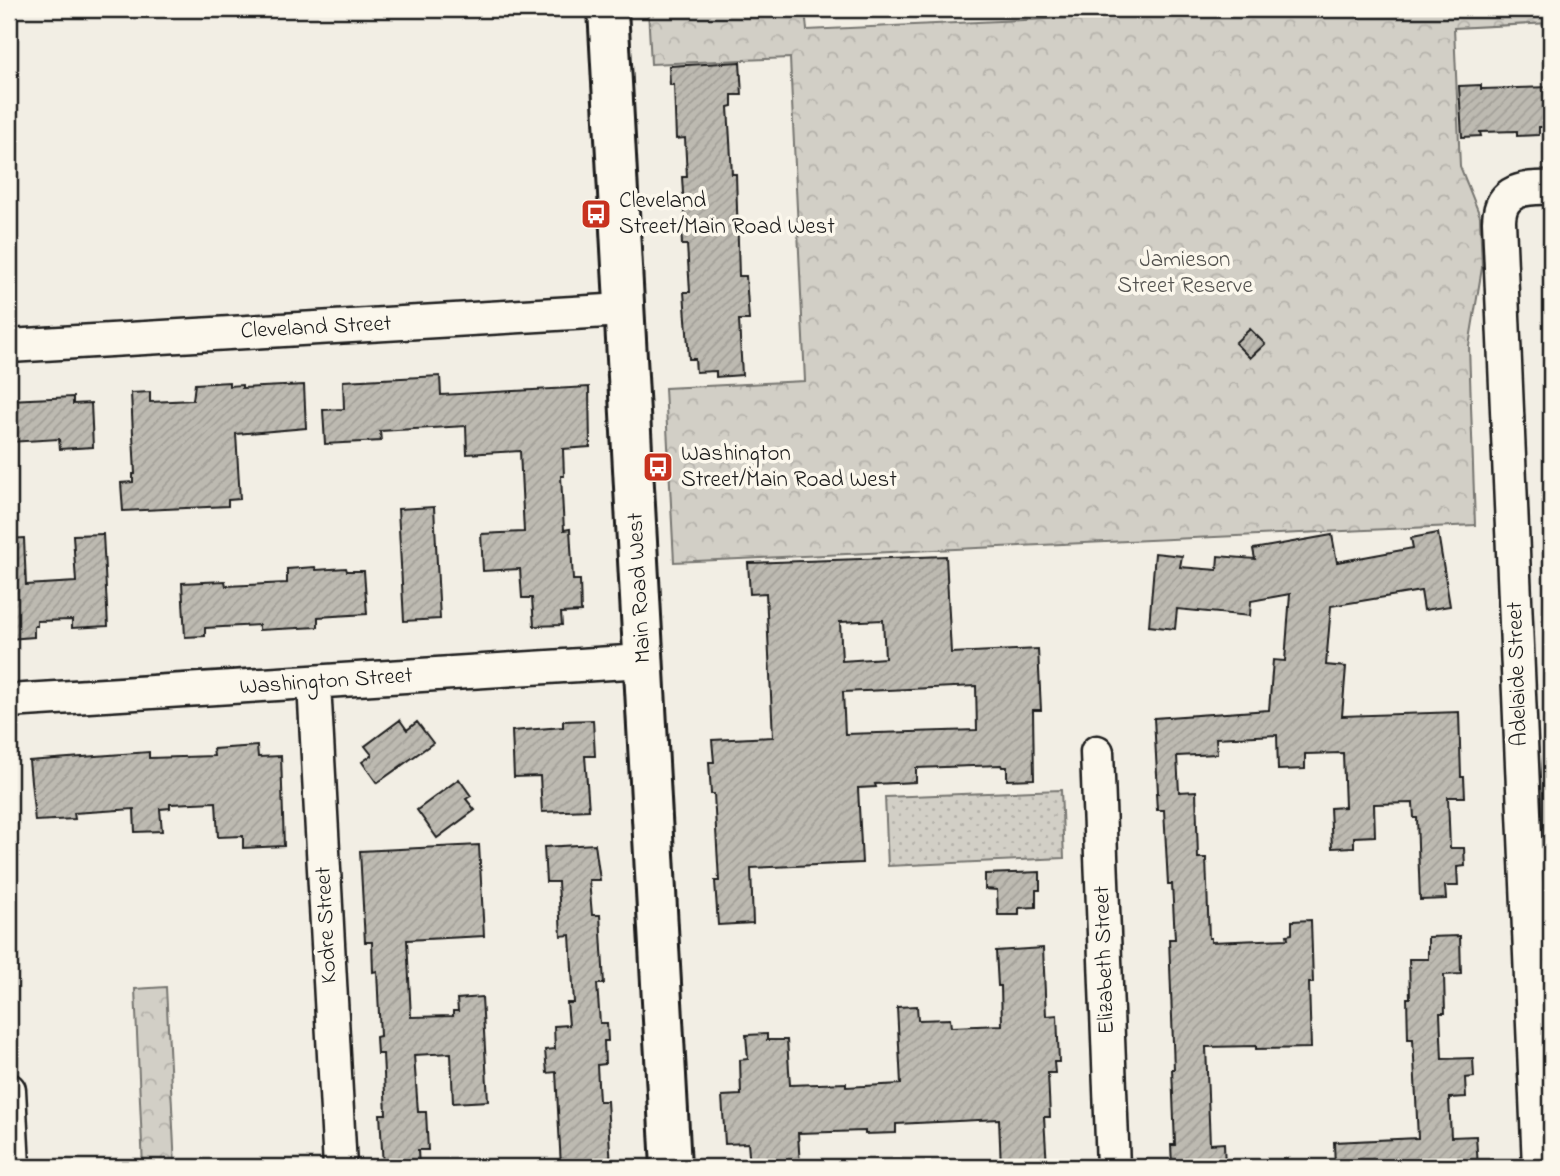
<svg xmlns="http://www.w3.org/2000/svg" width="1560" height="1176" font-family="'Indie Flower',sans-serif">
<defs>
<pattern id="grass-dots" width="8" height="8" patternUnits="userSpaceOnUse" patternTransform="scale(1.75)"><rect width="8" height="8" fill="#d2cfc6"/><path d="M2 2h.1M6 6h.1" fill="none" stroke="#b4b1aa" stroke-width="1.8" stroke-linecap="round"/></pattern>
<pattern id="forest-crowns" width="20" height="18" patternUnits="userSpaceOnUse" patternTransform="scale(1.75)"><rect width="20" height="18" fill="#d2cfc6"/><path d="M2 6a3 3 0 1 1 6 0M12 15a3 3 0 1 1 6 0" fill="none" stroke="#b4b1aa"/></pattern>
<pattern id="building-hatch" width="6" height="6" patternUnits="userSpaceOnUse" patternTransform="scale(1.75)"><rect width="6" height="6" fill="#bdbab1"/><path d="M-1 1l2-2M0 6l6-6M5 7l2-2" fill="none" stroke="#a29f98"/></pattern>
</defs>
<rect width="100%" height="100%" fill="#f2eee4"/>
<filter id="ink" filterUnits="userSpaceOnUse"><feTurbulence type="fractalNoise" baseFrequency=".0143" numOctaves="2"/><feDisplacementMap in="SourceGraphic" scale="14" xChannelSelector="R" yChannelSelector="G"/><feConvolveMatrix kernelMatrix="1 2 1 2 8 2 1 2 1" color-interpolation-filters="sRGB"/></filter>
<g filter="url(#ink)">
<path fill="url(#grass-dots)" stroke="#777671" stroke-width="2" d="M1061 790 1064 858 888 866 885 797Z"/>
<path fill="url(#forest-crowns)" stroke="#777671" stroke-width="2" d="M648 9H805L807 30 1130 15 1146 9H1551V23L1454 28 1460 166 1480 216 1482 268 1469 346 1475 525 674 562 665 388 805 381 790 58 651 64Z
M166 987 175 1167H143L135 989Z"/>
<path fill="url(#building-hatch)" stroke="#1c1c1c" stroke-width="2" fill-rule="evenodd" d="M740 62 742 95H732V106L728 107 732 174H736L739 276H746L749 320H739L742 375 716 377V371L696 372 695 359H689L684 292H690L687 245H682L681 226H685L682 177H687L685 138 676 139 674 85H670L669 66Z
M1481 85V89L1551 87V127H1539V135L1517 136V131L1480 132 1481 136 1462 137 1459 86Z
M1250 329 1265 344 1250 358 1235 343Z
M440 376 441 395 589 387 590 447 563 449 564 476H561L564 530 570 529 573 580H580L581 612 561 613 562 625 534 626 532 598H522L520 569 483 571 481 534 524 532 520 451 467 454 466 426 380 431 381 441 325 444 323 410 344 409 343 381Z
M229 382V386L242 385V388L304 385 306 428 236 434 240 499 228 500V506L123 511 121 483 133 482V474H135L131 393 150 392V402L193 400 195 384Z
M73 397V404L91 403 93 447 60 449 59 439 9 442V400Z
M434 507 440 619 404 621 398 509Z
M1438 533 1450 606 1424 610 1421 591 1331 606 1326 665 1346 667 1342 716 1459 712 1461 777H1464L1465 797H1448L1450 848H1464L1465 866 1457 867 1458 886H1445L1446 899 1420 900 1417 818H1414L1413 803 1374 804 1375 836 1354 837V847L1332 848 1330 808 1345 807 1343 753 1305 754V769L1278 770 1277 735 1216 738 1217 754 1177 756 1179 792 1196 791 1198 858H1206L1209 938H1211V942L1288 939 1287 935 1292 934V921L1311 920 1313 983H1309L1311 1048 1256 1049V1046L1206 1047 1210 1144 1224 1143 1225 1167 1172 1165 1171 1145H1175L1172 1069H1174L1169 939H1175L1172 884H1168L1164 810H1157L1156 793H1158L1154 718 1269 710 1273 660 1285 661 1290 594 1251 601 1250 616 1177 609 1175 629 1149 626 1155 553 1182 556 1180 567 1217 570 1218 556 1255 559 1253 549 1332 535 1337 562 1413 548 1411 538Z
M103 534 108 626 72 628V620L37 621V626H34V637L9 639V539L24 538 26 585 76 582 73 535Z
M946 556 951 653 1038 649 1041 710H1033L1034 779 1007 780V767H1002L1001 765 916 768V782L875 784 876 787 858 788 862 863 751 868 753 923 718 925 715 881H719L714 794H711L709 762H714L712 740 773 737 766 593 750 594 748 563ZM883 620 885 658 842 661 840 622ZM976 686 977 730 845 734 843 692Z
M315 567 316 570 346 568 347 571H364L367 614 318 617V627L259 630V625L205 628V636L185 637 182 583 225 581 226 586 287 583V569Z
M400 720 407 730 417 722 433 743 377 783 362 762 372 755 365 746Z
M593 720 595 756H585L589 810 542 812 540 776 514 777 512 731 563 727V721Z
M257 746 258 757 281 756 284 846 243 848V836L218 837 216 802 170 804V808L160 809 162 831 135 832 134 809 74 813 75 819 35 821 29 761 149 752V758L214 756 213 749Z
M459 779 471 796 466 799 475 810 437 838 417 810Z
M595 844 600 880H589L592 915H600L604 984H597L600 1023H607L608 1041H604L605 1064 597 1065 599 1101H607L611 1167H561L556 1072 547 1073 545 1050 555 1049 554 1026 569 1025 567 1003H574L570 935 561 936 558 882H546L544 847Z
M479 845 484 936 407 940 411 1017 453 1016V1011H458L457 999 482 997 488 1101 453 1103 451 1053 414 1055 418 1112H426L428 1150H418L419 1167H383L380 1114H386L383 1054H377L376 1037 380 1036 377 971 373 972 372 942H365L360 851Z
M1040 872V890H1036V907L1019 908V915H998L997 890 985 889V874Z
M1460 936 1461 974 1444 975 1445 1013H1440L1442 1059 1473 1058 1474 1077 1465 1078 1466 1097 1449 1098 1451 1137 1476 1136 1478 1167H1335L1334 1142 1418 1138 1413 1039H1408L1407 998H1410L1409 959H1428V937Z
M1043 948 1046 1016 1057 1015 1059 1062H1054L1055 1073H1048L1050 1117H1044L1047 1167H1001L999 1119 896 1124V1133L865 1134V1131L798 1133 800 1167H750L748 1143 725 1144 722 1096 741 1095 740 1060 748 1059 746 1035 767 1034V1040H787L790 1085 846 1083V1087L901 1084 897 1007 917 1006 918 1020 950 1019 951 1027 1002 1025 1001 986H998L996 951Z"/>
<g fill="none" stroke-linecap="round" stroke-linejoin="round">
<g stroke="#1c1c1c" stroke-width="37">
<path id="minor" d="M9 346 624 310
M314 683 340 1167
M9 701 643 661
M1097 752 1113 1167
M9 1090 13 1167
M1539 1167 1499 221C1500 189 1526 187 1551 188"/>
</g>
<g stroke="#1c1c1c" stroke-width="44">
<path id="major" d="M608 9 671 1167"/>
</g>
<use href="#minor" stroke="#fbf7ec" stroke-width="32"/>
<use href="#major" stroke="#fbf7ec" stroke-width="38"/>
</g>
</g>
<defs>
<g id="bus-square" transform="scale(1.575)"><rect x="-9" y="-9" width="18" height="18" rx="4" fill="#c8321e" stroke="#fbf7ec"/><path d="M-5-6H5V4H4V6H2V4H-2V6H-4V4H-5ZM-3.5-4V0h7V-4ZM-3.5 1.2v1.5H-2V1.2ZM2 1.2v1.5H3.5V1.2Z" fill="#fff"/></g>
</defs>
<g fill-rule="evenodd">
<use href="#bus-square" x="596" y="214"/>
<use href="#bus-square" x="658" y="467"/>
</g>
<g text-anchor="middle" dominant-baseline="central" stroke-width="7" stroke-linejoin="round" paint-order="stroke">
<g font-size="23" fill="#1c1c1c" stroke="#fbf7ec" text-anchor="start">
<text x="619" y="201">Cleveland<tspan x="619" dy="26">Street/Main Road West</tspan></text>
<text x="681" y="454">Washington<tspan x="681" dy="26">Street/Main Road West</tspan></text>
</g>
<g font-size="23" fill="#53524f" stroke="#fbf7ec">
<text x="1185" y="260">Jamieson<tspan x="1185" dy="26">Street Reserve</tspan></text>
</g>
<g font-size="23" fill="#1c1c1c" stroke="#fbf7ec">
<text transform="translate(316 328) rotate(-3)">Cleveland Street</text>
<text transform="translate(640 588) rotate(-93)">Main Road West</text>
<text transform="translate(1518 674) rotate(-92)">Adelaide Street</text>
<text transform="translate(326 682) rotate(-4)">Washington Street</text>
<text transform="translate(327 925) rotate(-93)">Kodre Street</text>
<text transform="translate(1105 960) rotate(-92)">Elizabeth Street</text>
</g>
</g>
<rect width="1560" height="1176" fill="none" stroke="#fbf7ec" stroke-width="35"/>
<rect x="18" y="18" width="1525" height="1141" fill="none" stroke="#1c1c1c" stroke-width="2.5" filter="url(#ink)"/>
</svg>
